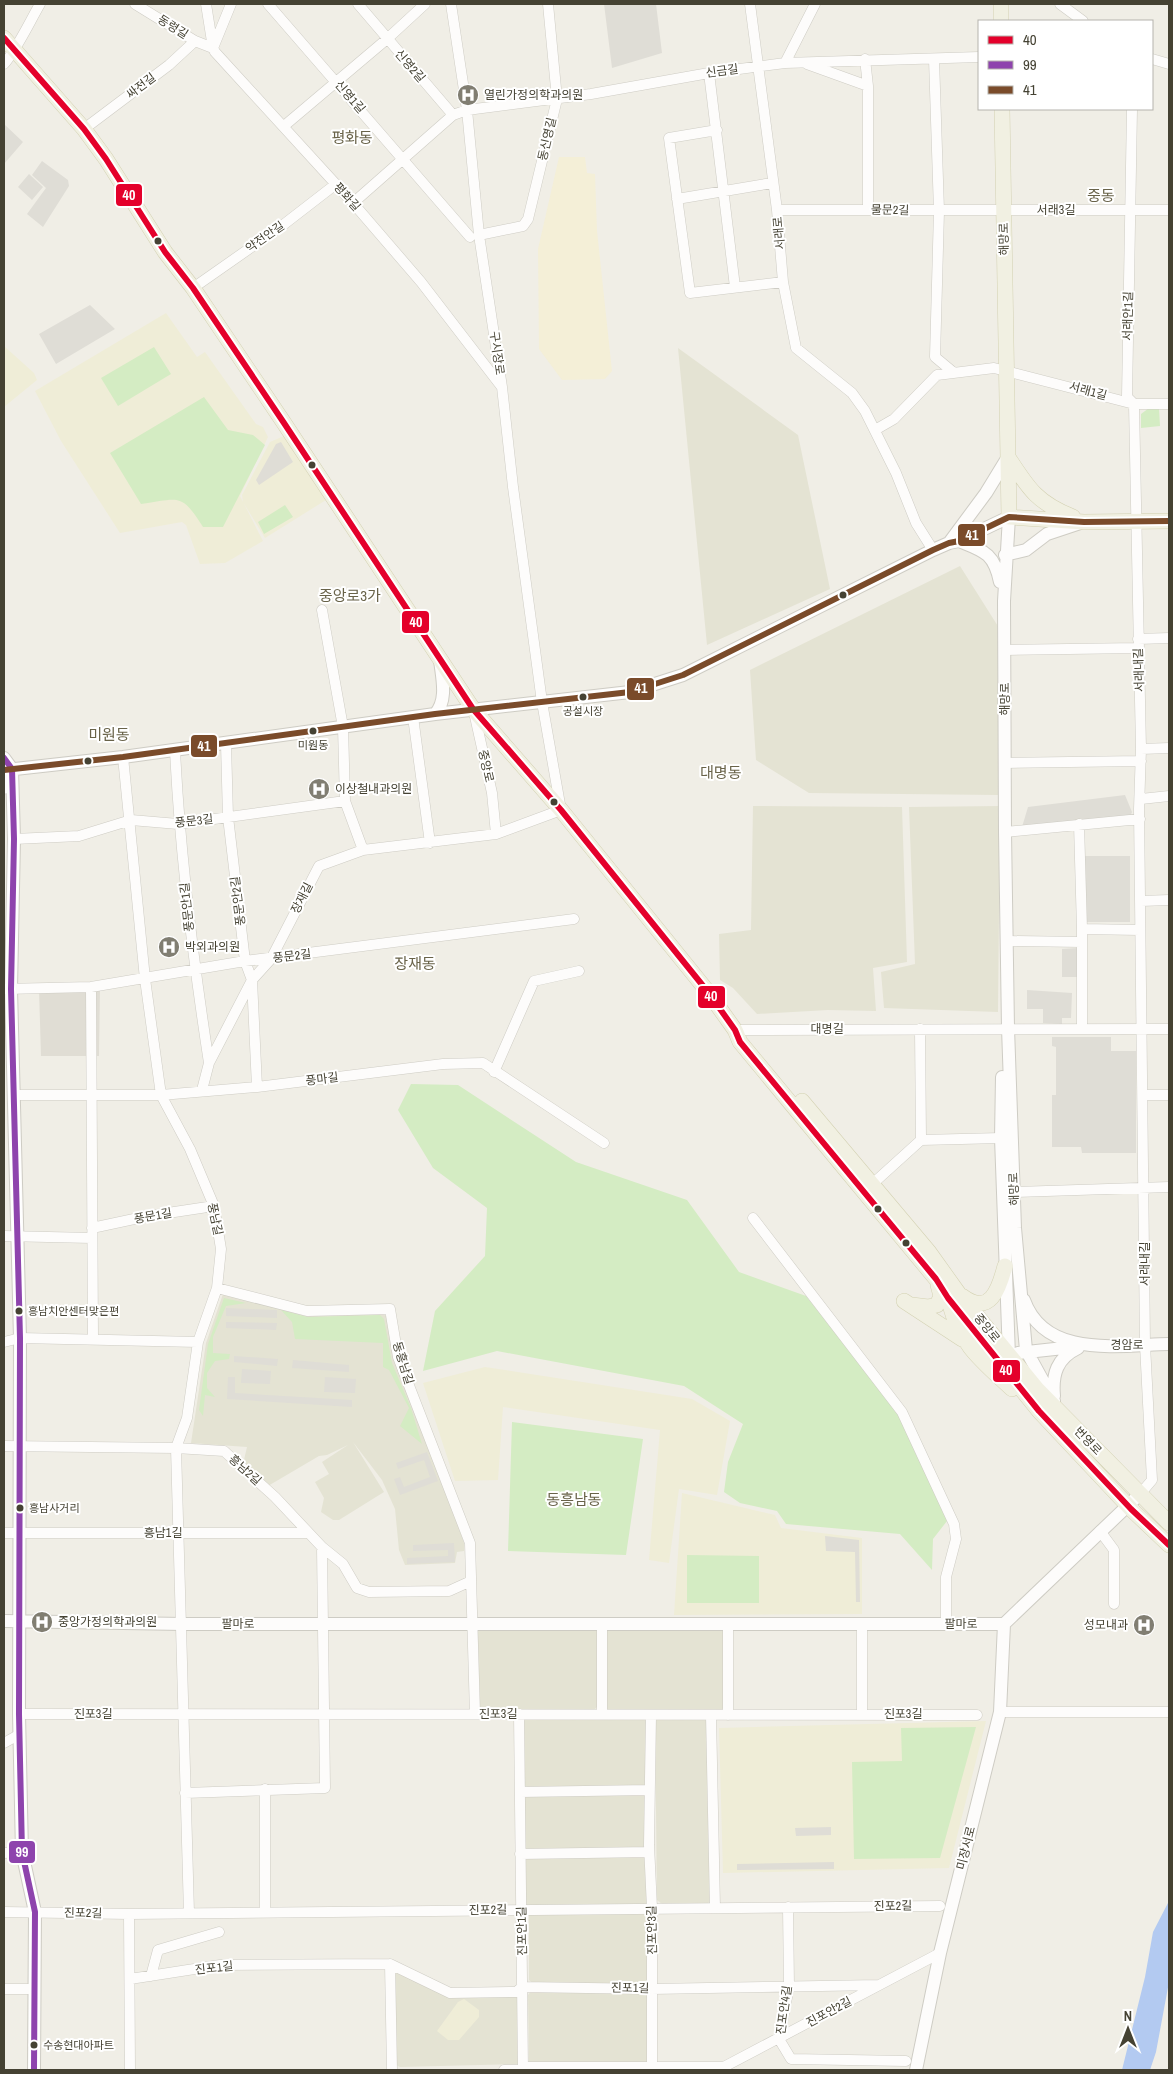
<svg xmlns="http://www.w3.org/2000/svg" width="1173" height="2074" font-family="'Archivo Narrow','Noto Sans KR',sans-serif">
<rect width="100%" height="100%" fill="#f0eee6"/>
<path fill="#e4e3d3" d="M678 348 798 435 830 589 707 645Z
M960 566 1001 631 998 795 809 793 756 760 750 670Z
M753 806 902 807 907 962 873 968 876 1011 828 1010 757 1014 733 988 720 980 719 934 751 930Z
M1000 806 998 1012 884 1008 881 972 915 964 909 807Z
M223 1294 307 1314 382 1313 387 1317 464 1543V1551L457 1552 455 1563 405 1565 399 1550 395 1509 382 1480 353 1442 384 1492 339 1520H333L321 1512 324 1498 315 1482 329 1474 322 1462 348 1445 327 1455 319 1456 268 1486 243 1464 247 1447 191 1443 206 1343Z
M594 1626 599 1631 598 1706 594 1710 481 1709 477 1705 475 1633 483 1627Z
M719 1626 726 1632V1706L720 1711H605V1630Z
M530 1716 648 1717 647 1787 529 1788 524 1785 523 1720Z
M655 1719H709L712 1901 708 1903 662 1904 657 1900Z
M647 1792V1849L522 1851V1800L529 1795Z
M650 1854 652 1908 529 1907 524 1903V1861L527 1856Z
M652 1912V1984L535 1985 529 1980V1913Z
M395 1969 452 1996 515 1993 518 2001 519 2064 400 2067 396 2065Z
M531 1991H647L648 2063 529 2064 528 1995Z"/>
<path fill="#f4efd7" d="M559 157H585L587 173 595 174 597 231 612 371 605 379 562 380 539 349 538 249Z"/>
<path fill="#e0ddd4" d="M100 988 99 1056H41L39 989Z"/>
<path fill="#efedd7" d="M166 313 197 357 205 352 256 424 263 427 268 437 240 496 263 541 225 563 200 564 186 525 182 522 120 533 61 441 35 391Z
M4 346 34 373 37 380 4 407Z
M291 433 334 495 265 538 243 502 242 495 270 442Z
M485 1367 692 1399 730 1421 717 1495 679 1489 669 1563 649 1560 660 1430 503 1407 498 1480 455 1481 423 1383Z
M682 1493 775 1515 781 1528 862 1538V1614L674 1615Z
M986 1721 949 1868 723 1873 719 1728Z
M464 1999 479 2010V2017L459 2040H448L437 2031 458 2002Z"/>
<path fill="#d4ecc3" d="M154 347 171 374 118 406 101 378Z
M204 397 228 430 253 435 265 445 223 527H203C181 492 179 499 141 504L110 453Z
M1149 408H1159L1160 426 1141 428V414Z
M285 505 293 517 264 534 258 522Z
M411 1084 458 1085 576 1162 687 1200 739 1272 806 1296 902 1416 947 1521 933 1539 932 1570 900 1534 786 1524 777 1511 740 1503 724 1492 728 1462 743 1424 684 1386 497 1351 423 1371 435 1311 485 1256 487 1208 433 1168 398 1110Z
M224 1298 246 1303 226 1306 213 1337V1353L230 1354 229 1359 215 1361 207 1373V1388L215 1397 205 1395 203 1416 199 1410 208 1344Z
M281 1310 308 1317 380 1315 384 1319 392 1363 411 1408 422 1444 400 1426 409 1408 389 1370 383 1367V1343L295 1339 292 1322Z
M512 1422 643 1439 626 1555 508 1551Z
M687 1555 759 1556V1603H687Z
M976 1727 940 1858 854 1859 852 1762 902 1761 901 1728Z"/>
<path fill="#dfddd6" d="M604 4H656L662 53 612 68Z
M4 124 23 142 4 164Z
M42 161 68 180 69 186 43 227 27 214 46 188 32 175Z
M29 174 43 187 32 200 18 187Z
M90 305 115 329 56 364 39 334Z
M281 442 293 462 259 485 256 480 276 444Z
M1125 795 1132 812 1130 817 1022 827 1028 807Z
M1082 856H1130V922H1083Z
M1078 948 1079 977H1062V949Z
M1027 990 1072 993 1071 1018H1062V1024L1043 1023V1009H1027Z
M1052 1037H1111V1051H1136V1153H1082L1081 1147H1052V1095H1056V1047L1052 1046Z
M226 1308 277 1310V1318L226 1316Z
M226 1322 277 1323 276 1330 226 1328Z
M234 1356 278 1359 277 1366 234 1362Z
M293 1360 349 1365V1372L292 1368Z
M242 1369 271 1371 270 1384 241 1383Z
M228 1377H235V1393L352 1400V1407L227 1399Z
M325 1377 356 1379 355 1393 324 1392Z
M427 1452 438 1481 400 1495 394 1479 400 1477 404 1487 430 1477 424 1460 398 1469 396 1463Z
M825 1536 859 1540 860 1602H856L855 1552 826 1551Z
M454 1543 455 1562 407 1564V1558L448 1556V1550L413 1551V1545Z
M831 1827V1835L796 1836 795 1828Z
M834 1862V1869L737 1870V1864Z"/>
<path fill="#b3caf1" d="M1169 1901V1982L1156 2052 1150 2070H1122L1145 1977 1153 1932Z"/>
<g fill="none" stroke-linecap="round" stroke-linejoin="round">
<g stroke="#ceccc4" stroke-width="11">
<path id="minor" d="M135 4 195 41 213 48 231 4
M206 4 213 48 215 52 353 203 421 282 501 386
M268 4 470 237
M358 4 453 115 467 110 591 94 709 73 785 63 979 57
M750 4 777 210 783 282 796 348 852 393 865 411 896 473 916 523 933 550
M1060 4 1083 21
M865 59 868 86V209
M934 59 939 211 935 357 953 372
M1152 59 1169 64
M785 63 815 4
M4 64C17 49 29 23 40 4
M807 64 868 86
M709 73 735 287
M1132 109 1127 397 1134 404 1141 749 1139 809 1145 1345 1152 1480 1141 1493
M284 126 387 39 425 4
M84 129 169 65 195 41
M717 130 669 138 690 293 783 282
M677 199 772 183
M353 203 453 115
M777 210H1169
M479 235 523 226 528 219 557 99 548 4
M193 288 283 225 336 184
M875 430 894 419 937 375 994 368 1134 404H1169
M322 610 343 727 345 801 363 850
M1138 639 1169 638
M1005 650 1138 648
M474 712 492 793 496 834
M413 717 430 843
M226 744 228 817 245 961 252 980 257 1087
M1141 749 1169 748
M175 750C180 855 193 959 209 1063
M123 757 145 979 161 1095 190 1149 214 1206 221 1249 217 1288 198 1342 187 1418 176 1448 189 1913
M1005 763 1141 761
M4 789 11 772
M1141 799 1169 796
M1079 824 1082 929V1029
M1005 832 1140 819
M14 839 79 836 131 820 178 824 345 801
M1141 901 1169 900
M1082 929 1140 930
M1007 941 1082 942
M91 987 93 1339
M4 989 91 987 245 961 574 919
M920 1029 921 1140
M735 1030 1169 1029
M494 1072 534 981 579 971
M202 1090 209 1063 252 980 271 959 319 866 363 850 496 834 561 810 542 702 513 487 502 387 479 235 467 110 451 4
M15 1095H161L257 1087 443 1064 483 1063 604 1143
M1144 1095H1169
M921 1140 1001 1138
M868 1188 921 1140
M1014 1192 1169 1187
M753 1218 902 1412 954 1524 956 1539 946 1577V1624
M92 1228 148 1216 214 1206
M4 1236 92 1238
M217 1288 307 1311 390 1309 398 1357 470 1543 475 1714
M4 1342 20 1338 198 1342
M4 1446 176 1448 224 1451 275 1497 322 1547 343 1564 357 1588 369 1592 449 1591 471 1581
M1100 1531 1114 1550V1604
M4 1533H308
M728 1624V1715
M1000 1712H1169
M19 1714 977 1715
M519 1714 523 2070
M602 1714V1624
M862 1714V1624
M651 1715 649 1845 652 1908V2070
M711 1715 715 1908
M4 1743 20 1734
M520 1792 649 1790
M185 1793 325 1788 322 1547
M4 1853 22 1852
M520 1854 649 1852
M788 1907 789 1987 779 2039 791 2059 906 2061
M4 1912 129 1914 940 1906
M265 1912V1789
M129 1914 130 2070
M390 1964 392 2070
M151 1976 158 1950 219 1932
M130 1979 220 1965 390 1964 450 1993 516 1992 522 1987 652 1989 879 1985
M4 1989H34
M523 2067H724
M504 2070H523
M718 2070 940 1953"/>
</g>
<g stroke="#ceccc4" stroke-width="14">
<path id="tertiary" d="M1009 517 1004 601 1005 832 1008 1028 1015 1228 1026 1350 1054 1401
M959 541C984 551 994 553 1000 582
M949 543 986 493 1008 457
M1005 555 1026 550 1047 534 1080 523
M435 714C448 700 442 678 440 660
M4 758 12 769 14 839 11 989 20 1338 19 1714 22 1852 35 1912 34 2070
M6 770 123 757 435 714 630 692 683 675 933 550 949 543 959 541 1009 517
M1002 1077 1001 1138 1009 1356
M1024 1300C1045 1359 1119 1345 1169 1344
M1018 1353 1073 1347
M1054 1396C1052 1374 1057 1358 1078 1348
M4 1621 183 1624H1004L1141 1493
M916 2070 940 1953 1000 1712 1004 1624"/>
</g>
<g stroke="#d3d1b2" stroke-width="16">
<path id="primary" d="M1001 4V21
M4 38 84 129 106 159 165 252 193 288 284 423 473 709 561 810 708 992 735 1030 740 1042 936 1279 948 1298 1039 1411 1131 1509 1169 1545
M1002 109 1009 517 1084 522 1169 521
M1008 457C1028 488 1037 503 1073 517
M802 1101 929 1252 959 1294 1037 1389 1169 1523
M962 1296C990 1317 999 1289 1005 1266
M904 1301 962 1339
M912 1305 928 1307 937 1305 941 1296 938 1285
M950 1305C961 1346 982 1361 1012 1389"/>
</g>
<use href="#minor" stroke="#fdfcfb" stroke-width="10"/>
<use href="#tertiary" stroke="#fdfcfb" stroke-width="12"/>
<use href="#primary" stroke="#f1f0e2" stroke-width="15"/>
<g stroke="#fff" stroke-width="10">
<path id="bus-1" d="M4 38 84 129 106 159 165 252 193 288 284 423 473 709 561 810 708 992 735 1030 740 1042 936 1279 948 1298 1039 1411 1131 1509 1169 1545"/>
</g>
<g stroke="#fff" stroke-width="10">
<path id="bus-2" d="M4 758 12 769 14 839 11 989 20 1338 19 1714 22 1852 35 1912 34 2070"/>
</g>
<g stroke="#fff" stroke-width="10">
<path id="bus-3" d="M4 770 123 757 435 714 630 692 683 675 933 550 949 543 959 541 1009 517 1084 522 1169 521"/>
</g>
<use href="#bus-1" stroke="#e4002b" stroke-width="6"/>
<use href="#bus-2" stroke="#8e44ad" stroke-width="6"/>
<use href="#bus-3" stroke="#7a4b2a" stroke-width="6"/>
</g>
<defs>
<g id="hospital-disc" transform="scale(1.125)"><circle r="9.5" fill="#817e72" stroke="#fff"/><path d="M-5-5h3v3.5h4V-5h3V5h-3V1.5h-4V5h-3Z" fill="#fff"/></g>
</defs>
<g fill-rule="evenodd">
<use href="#hospital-disc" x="468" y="95"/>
<use href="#hospital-disc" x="319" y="789"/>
<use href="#hospital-disc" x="169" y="947"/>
<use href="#hospital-disc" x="42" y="1622"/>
<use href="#hospital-disc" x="1144" y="1625"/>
</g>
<g fill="#454233" stroke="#fff" stroke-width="2">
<circle cx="158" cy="241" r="4.5"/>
<circle cx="312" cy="465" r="4.5"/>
<circle cx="843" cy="595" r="4.5"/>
<circle cx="583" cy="697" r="4.5"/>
<circle cx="313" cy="731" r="4.5"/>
<circle cx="88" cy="761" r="4.5"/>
<circle cx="554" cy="802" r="4.5"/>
<circle cx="878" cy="1209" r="4.5"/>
<circle cx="906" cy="1243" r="4.5"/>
<circle cx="19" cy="1311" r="4.5"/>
<circle cx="20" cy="1508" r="4.5"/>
<circle cx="34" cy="2045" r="4.5"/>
</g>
<g text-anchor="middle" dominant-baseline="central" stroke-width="4" stroke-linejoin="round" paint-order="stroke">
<g font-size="11" fill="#454233" stroke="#fff" text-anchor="start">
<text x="583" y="711" text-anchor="middle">공설시장</text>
<text x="313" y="745" text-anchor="middle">미원동</text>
<text x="28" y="1311">흥남치안센터맞은편</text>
<text x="29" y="1508">흥남사거리</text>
<text x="43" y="2045">수송현대아파트</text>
</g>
<g font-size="12" fill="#454233" stroke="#fff">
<text transform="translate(173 27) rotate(32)">동령길</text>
<text transform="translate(410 66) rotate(49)">신영2길</text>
<text transform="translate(722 71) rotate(-8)">신금길</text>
<text transform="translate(141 86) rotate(-37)">싸전길</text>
<text transform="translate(350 97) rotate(49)">신영1길</text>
<text transform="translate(547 139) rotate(-77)">동신영길</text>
<text transform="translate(347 197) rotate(48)">평화길</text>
<text transform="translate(890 210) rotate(1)">물문2길</text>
<text x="1056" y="210">서래3길</text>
<text transform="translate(779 233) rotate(-95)">서래로</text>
<text transform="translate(265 237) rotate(-35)">약전안길</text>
<text transform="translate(1004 239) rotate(-91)">해망로</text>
<text transform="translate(1128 316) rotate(-89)">서래안1길</text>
<text transform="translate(497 353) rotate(82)">구시장로</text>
<text transform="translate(1088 391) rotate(15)">서래1길</text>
<text transform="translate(1139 670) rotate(-92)">서래내길</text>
<text transform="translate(1005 699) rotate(-90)">해망로</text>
<text transform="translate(486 766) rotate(77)">중앙로</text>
<text transform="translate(194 821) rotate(-6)">풍문3길</text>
<text transform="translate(302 898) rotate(-63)">장재길</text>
<text transform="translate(238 901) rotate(-97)">풍문안2길</text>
<text transform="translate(187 907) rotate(-96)">풍문안1길</text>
<text transform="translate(292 956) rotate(-7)">풍문2길</text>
<text x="827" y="1029">대명길</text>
<text transform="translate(322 1079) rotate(-7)">풍마길</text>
<text transform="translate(1014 1189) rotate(-92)">해망로</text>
<text transform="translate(153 1216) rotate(-10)">풍문1길</text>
<text transform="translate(215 1219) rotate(78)">풍남길</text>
<text transform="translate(1145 1264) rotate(-90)">서래내길</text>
<text transform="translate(987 1328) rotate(51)">중앙로</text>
<text x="1127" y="1345">경암로</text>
<text transform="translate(403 1363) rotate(73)">동흥남길</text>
<text transform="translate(1088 1441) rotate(46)">번영로</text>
<text transform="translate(245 1470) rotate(42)">흥남2길</text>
<text x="163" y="1533">흥남1길</text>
<text x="238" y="1624">팔마로</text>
<text x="961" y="1624">팔마로</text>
<text x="93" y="1714">진포3길</text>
<text x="498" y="1714">진포3길</text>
<text x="903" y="1714">진포3길</text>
<text transform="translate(966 1848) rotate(-76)">미장서로</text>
<text transform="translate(893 1906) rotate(-1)">진포2길</text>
<text transform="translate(488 1910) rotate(-1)">진포2길</text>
<text transform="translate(83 1913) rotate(1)">진포2길</text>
<text transform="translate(652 1930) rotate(-91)">진포안3길</text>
<text transform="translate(522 1931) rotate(-91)">진포안1길</text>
<text transform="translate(214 1968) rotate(-6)">진포1길</text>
<text transform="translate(630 1988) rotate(1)">진포1길</text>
<text transform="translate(784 2010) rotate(-82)">진포안4길</text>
<text transform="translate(829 2012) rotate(-28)">진포안2길</text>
</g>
<g font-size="12" fill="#454233" stroke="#fff" text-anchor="start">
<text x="484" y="95">열린가정의학과의원</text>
<text x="335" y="789">이상철내과의원</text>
<text x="185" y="947">박외과의원</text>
<text x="58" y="1622">중앙가정의학과의원</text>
<text x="1128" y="1625" text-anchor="end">성모내과</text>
</g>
<g font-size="15" fill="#696349" stroke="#fff">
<text x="352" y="137">평화동</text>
<text x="1101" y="195">중동</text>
<text x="350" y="595">중앙로3가</text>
<text x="109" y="734">미원동</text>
<text x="721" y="772">대명동</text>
<text x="415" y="963">장재동</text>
<text x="574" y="1499">동흥남동</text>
</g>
</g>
<g stroke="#fff" stroke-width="2">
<rect x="115" y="183" width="28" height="24" rx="5" fill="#e4002b"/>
<rect x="957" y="523" width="29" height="24" rx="5" fill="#7a4b2a"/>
<rect x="401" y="610" width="29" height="24" rx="5" fill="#e4002b"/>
<rect x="626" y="677" width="29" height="24" rx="5" fill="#7a4b2a"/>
<rect x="190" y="734" width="28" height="24" rx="5" fill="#7a4b2a"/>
<rect x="697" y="985" width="29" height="24" rx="5" fill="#e4002b"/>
<rect x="992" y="1359" width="29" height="24" rx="5" fill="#e4002b"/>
<rect x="8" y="1840" width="28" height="24" rx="5" fill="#8e44ad"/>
</g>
<g font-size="14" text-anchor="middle" font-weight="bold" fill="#fff">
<text x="129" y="200">40</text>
<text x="972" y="540">41</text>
<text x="416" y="627">40</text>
<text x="641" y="693">41</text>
<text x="204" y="751">41</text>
<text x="711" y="1001">40</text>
<text x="1006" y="1375">40</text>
<text x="22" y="1857">99</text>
</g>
<rect width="1173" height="2074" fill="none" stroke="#454233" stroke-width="10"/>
<rect x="978" y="20" width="175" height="90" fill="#ffffff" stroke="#b5b3ad"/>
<rect x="988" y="36" width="25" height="8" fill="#e4002b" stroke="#b5b3ad"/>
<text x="1023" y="45" font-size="15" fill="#454233">40</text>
<rect x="988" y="61" width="25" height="8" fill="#8e44ad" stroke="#b5b3ad"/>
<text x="1023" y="70" font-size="15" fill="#454233">99</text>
<rect x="988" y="86" width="25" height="8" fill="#7a4b2a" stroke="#b5b3ad"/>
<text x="1023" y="95" font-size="15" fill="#454233">41</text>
<g transform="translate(1128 2029)" stroke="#ffffff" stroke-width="4" paint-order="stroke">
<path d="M0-4L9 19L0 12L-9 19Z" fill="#454233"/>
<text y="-8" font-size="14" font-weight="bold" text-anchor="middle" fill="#454233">N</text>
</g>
</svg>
